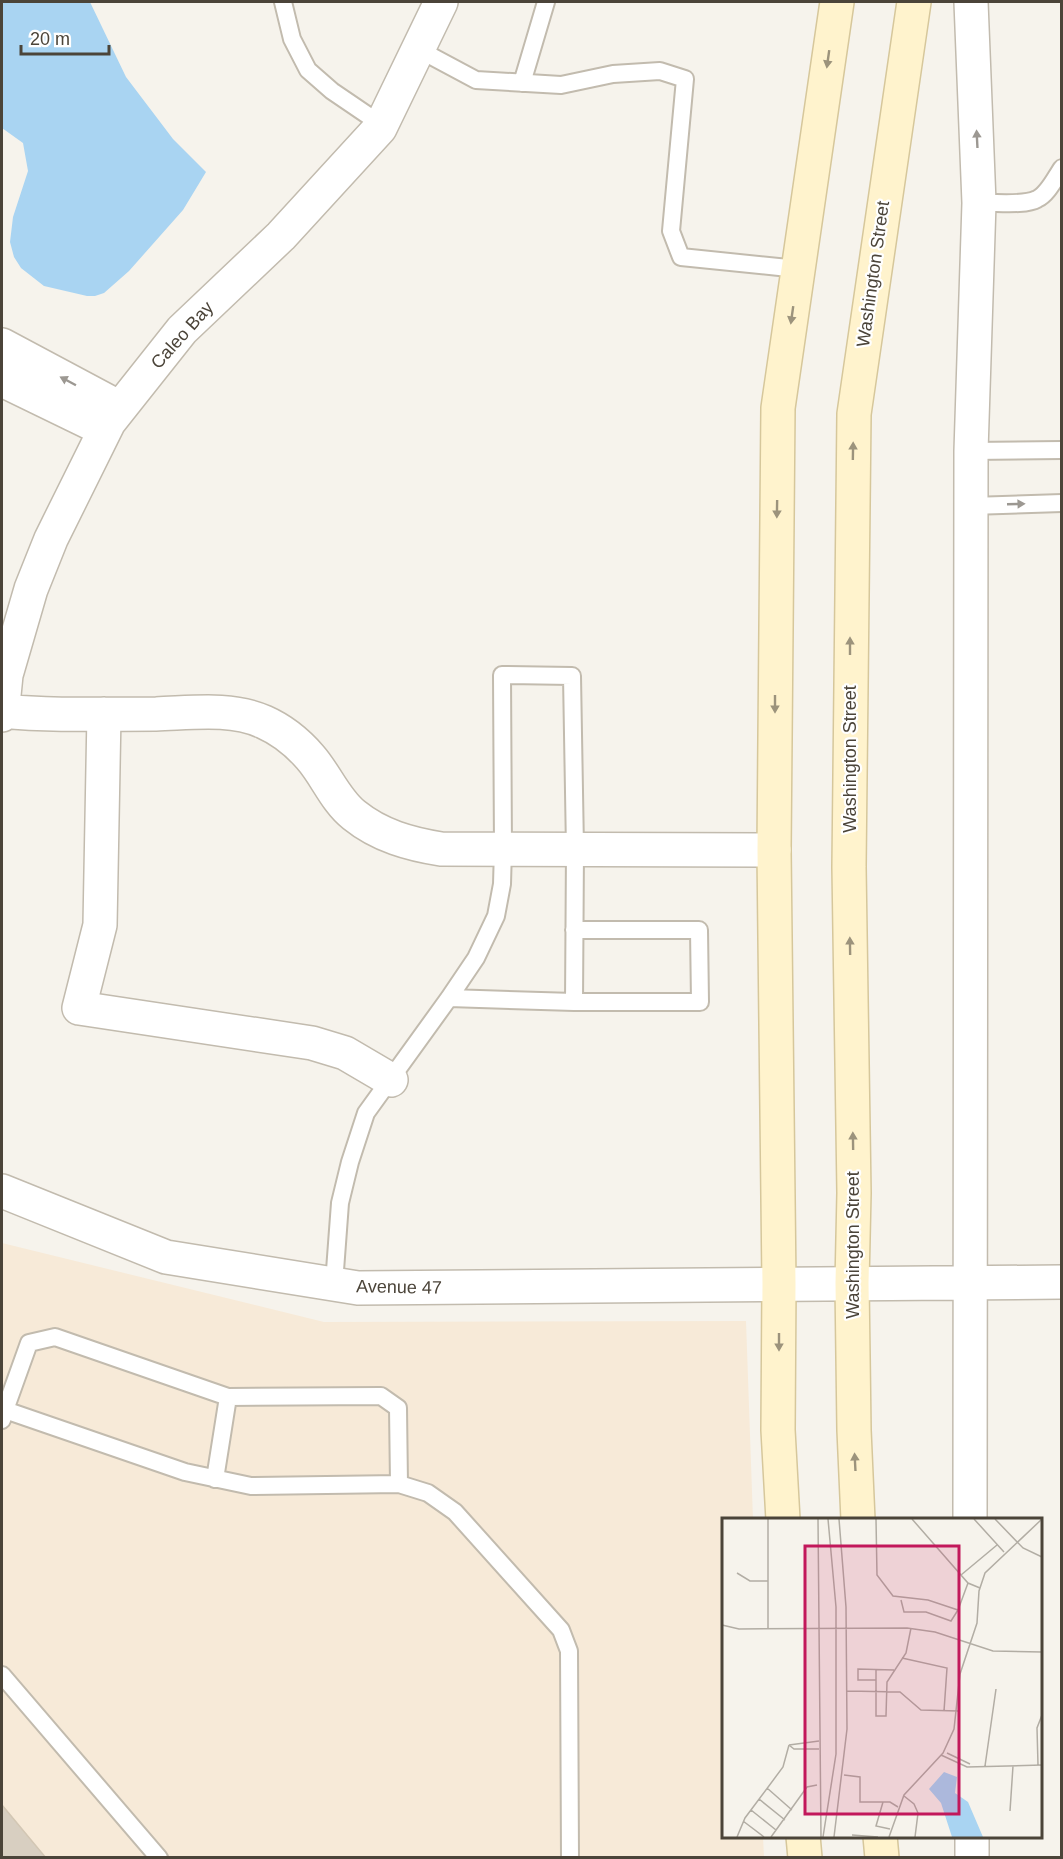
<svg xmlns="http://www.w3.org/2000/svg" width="1063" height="1859" font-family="Helvetica,sans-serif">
<rect width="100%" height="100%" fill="#f6f3ec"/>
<path fill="#f7ead8" d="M2 1243 324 1322 746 1321 753 1520H724V1836L763 1837 764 1857 2 1858Z"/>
<path fill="#a9d4f2" d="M2 2H90L126 77 173 139 206 172 183 210 129 271 104 293 95 296H87L44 286 21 268 14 257 10 242 13 217 28 171 23 143 2 128Z"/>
<path fill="#d8cfc1" stroke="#d3c7b4" stroke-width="1.5" d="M2 1805 46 1858H2Z"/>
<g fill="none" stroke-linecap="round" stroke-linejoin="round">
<g stroke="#c2bbae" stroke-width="20">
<path id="lane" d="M283 2 292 39 308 70 332 91 382 125
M418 49 476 80 561 85 613 74 660 71 685 79 671 231 681 257 798 269
M522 83 546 2
M979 203C994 202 1025 206 1037 199 1048 194 1055 178 1062 168
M971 451 1062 450
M971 506 1062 503
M449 998 574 1002H700L699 930H574
M334 1284 340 1203 350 1162 366 1113 449 998 476 958 496 916 502 884 503 849 502 675 572 676 575 849 574 1002
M5 1410 29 1343 55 1337 228 1397 381 1396 398 1408 399 1484
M2 1420 5 1410 185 1472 251 1486 399 1484 428 1493 455 1512 561 1630 569 1651 570 1858
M215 1479 228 1397
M2 1675 159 1858"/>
</g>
<g stroke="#c2bbae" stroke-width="36">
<path id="street" d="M2 345 120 408
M2 380 105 430
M2 711C53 716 104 714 156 714 191 713 231 707 264 722 282 730 297 742 310 757 326 775 335 800 354 815 380 836 410 844 441 849L774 850
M104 714 100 925 79 1008 312 1043 345 1053 391 1080
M2 715 6 675 31 589 51 539 109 422 182 330 281 236 380 128 441 2
M2 1191 166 1257 358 1288 1062 1282
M970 1520 971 451 979 203 971 2
M972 1836V1858"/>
</g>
<g stroke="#d6c79b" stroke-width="36">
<path id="secondary" d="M783 1520 778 1430 779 1284 774 850 778 408 837 2
M858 1520 854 1430 852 1283 854 1193 849 867 854 414 914 2
M803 1836 805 1858
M880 1836 882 1858"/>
</g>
<use href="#lane" stroke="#fff" stroke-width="16"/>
<use href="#street" stroke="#fff" stroke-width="33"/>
<use href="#secondary" stroke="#fff3cd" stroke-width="33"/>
</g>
<defs><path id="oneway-solid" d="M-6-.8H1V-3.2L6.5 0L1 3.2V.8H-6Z" transform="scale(1.5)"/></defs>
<g fill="#9c937c">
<use href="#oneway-solid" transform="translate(828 59) rotate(98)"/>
<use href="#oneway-solid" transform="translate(792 315) rotate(98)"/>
<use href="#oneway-solid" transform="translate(853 451) rotate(-89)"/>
<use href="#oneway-solid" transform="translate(777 509) rotate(91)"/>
<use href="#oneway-solid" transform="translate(850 646) rotate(-90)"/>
<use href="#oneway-solid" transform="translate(775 704) rotate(90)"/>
<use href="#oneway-solid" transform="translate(850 946) rotate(-91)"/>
<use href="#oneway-solid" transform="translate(853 1141) rotate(-91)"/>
<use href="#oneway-solid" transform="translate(779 1342) rotate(90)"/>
<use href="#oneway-solid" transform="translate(855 1462) rotate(-93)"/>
</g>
<g fill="#9c9892">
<use href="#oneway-solid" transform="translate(977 139) rotate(-93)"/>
<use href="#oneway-solid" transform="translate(68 381) rotate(-152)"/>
<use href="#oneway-solid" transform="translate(1016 504) rotate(-2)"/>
</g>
<g text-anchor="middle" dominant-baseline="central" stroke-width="4.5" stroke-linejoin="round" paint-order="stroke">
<g font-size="18" fill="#4b4439" stroke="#fff">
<text transform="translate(873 274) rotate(-82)">Washington Street</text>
<text transform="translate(182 335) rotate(-48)">Caleo Bay</text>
<text transform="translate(850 759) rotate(-90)">Washington Street</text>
<text transform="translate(853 1245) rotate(-90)">Washington Street</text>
<text transform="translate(399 1287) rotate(1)">Avenue 47</text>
</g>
</g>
<g transform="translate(722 1518)">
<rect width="320" height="320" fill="#f6f3ec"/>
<path d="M222 254 235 259 233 275 246 284 261 319H230L219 285 207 271Z" fill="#a9d4f2"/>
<path fill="none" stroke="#b2ada4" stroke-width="1.5" d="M46 1V111M96 1 99 319M154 1 155 57 171 78 206 82 236 92 246 65M190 1 246 65 258 70M252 1 282 34M273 1 301 30 320 39M15 55 28 63H46M239 57 275 27M179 82 182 94H204L229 103 236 92M0 107 17 111 185 110 213 114 271 133 320 134M180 140 225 150 222 193M154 151V198H164L165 164 184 135 189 110M154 162H136V151L172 152M125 173 178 174 199 192 236 193M67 227 72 231H97M67 227 97 223M225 235 248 246M219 237 245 249 320 247M316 247 315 210 320 197M263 248 274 171M122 257 138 259V284H168L176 289M45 270 70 292M182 278 192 286 196 295 193 319M37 281 63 302M161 284 154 308 168 311M29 292 54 312M288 293 291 248M21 303 42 319M130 317 156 319M15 319 23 300 61 249 67 227M49 319 85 269 95 267M101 319 114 236V89L106 1M112 319 125 211 124 89 117 1M167 319 182 277 221 235 232 211 238 156 255 105 257 73 263 55 320 1"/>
<path fill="#c2185b" fill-opacity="0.15" stroke="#c2185b" stroke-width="3" d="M83 28H237V296H83Z"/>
<rect width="320" height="320" fill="none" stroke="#4b4439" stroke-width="3"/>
</g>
<rect width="1063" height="1859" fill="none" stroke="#4b4439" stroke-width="6"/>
<path d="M21 45v9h88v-9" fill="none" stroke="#4b4439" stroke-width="3"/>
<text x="30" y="45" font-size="18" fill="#4b4439" stroke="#ffffff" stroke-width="4.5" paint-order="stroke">20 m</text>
</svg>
